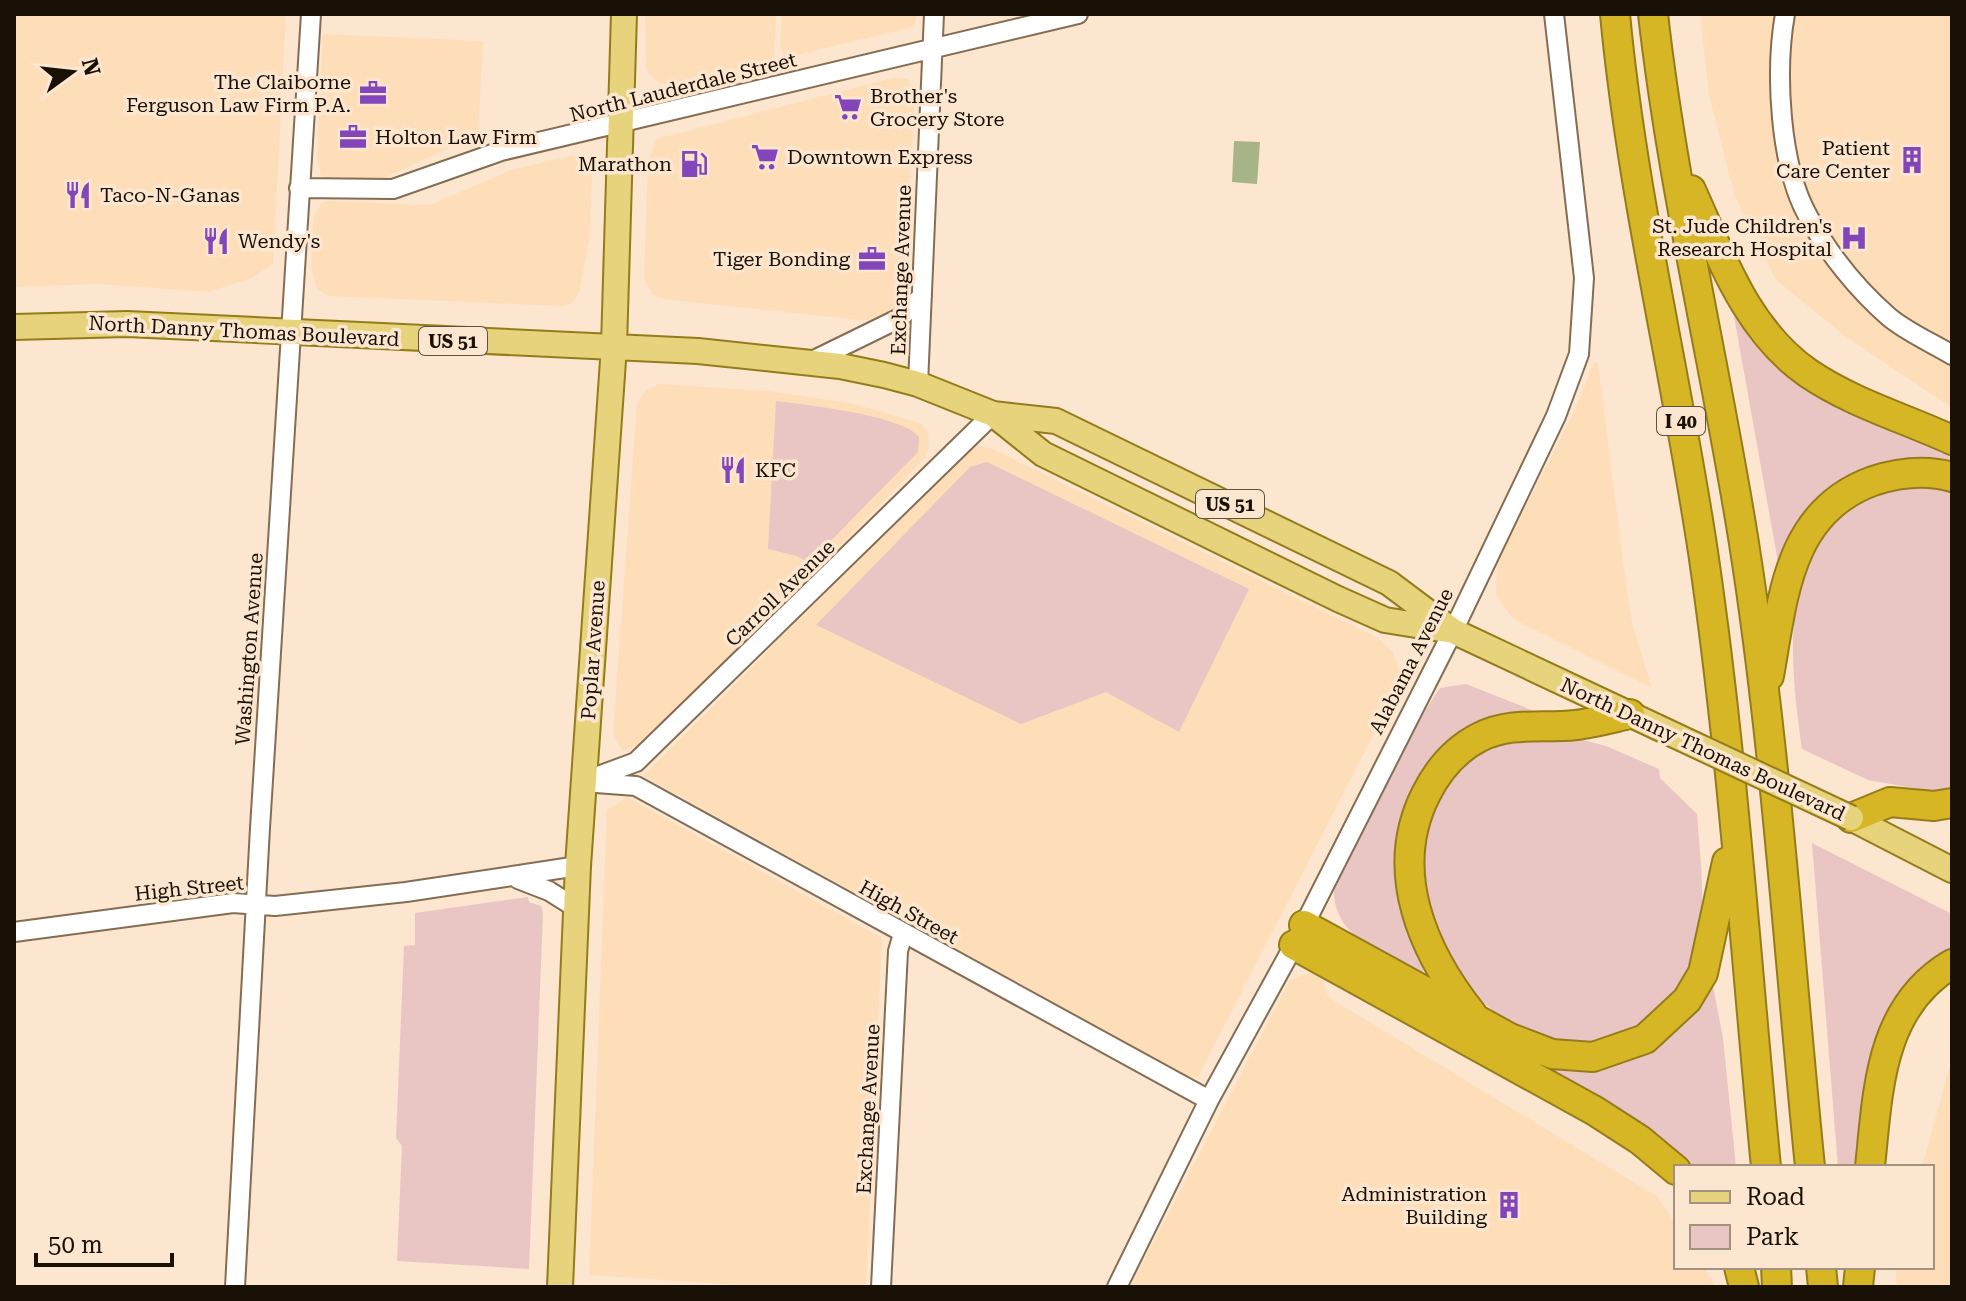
<svg xmlns="http://www.w3.org/2000/svg" width="1966" height="1301" font-family="'Roboto Serif',serif">
<rect width="100%" height="100%" fill="#fce6cf"/>
<path fill="#fedeb9" d="M14 14H286L273 264 252 278 208 292 99 284 14 287Z
M645 14H776L774 61 677 85 658 83 646 70Z
M782 14H918L913 27 784 58 780 45Z
M1700 14H1952V408L1845 336 1776 280 1735 197 1709 95Z
M323 34 483 41 478 135 380 180 332 181 321 175 317 159Z
M893 78 908 79 915 91 904 289 891 312 878 320H859L663 299 652 294 644 277 648 163 656 139Z
M574 155 588 163 592 175 590 235 579 293 572 303 563 306 328 296 316 288 311 265 314 213 325 201 430 205 511 170Z
M1594 362 1598 364 1626 584 1633 627 1652 688 1513 619 1496 595 1497 563 1574 412Z
M659 384 768 391 850 403 920 423 928 432 929 446 926 457 837 549 637 746 622 751 613 733 637 403 645 391Z
M979 446 993 449 1378 638 1393 652 1401 675 1399 685 1198 1077 1188 1076 643 776 969 450Z
M627 797 882 938 866 1287H769L589 1275 607 810Z
M1320 970 1328 997 1658 1197 1676 1225V1267H1703L1716 1287H1130L1290 980Z
M1952 1058V1287H1897L1895 1267H1932V1167H1922Z"/>
<path fill="#e9c5c4" d="M1730 294 1749 322 1952 449V469H1884L1783 564 1778 562Z
M776 401C806 405 902 415 919 437L918 452 809 563 797 556 768 549Z
M987 462 1249 589 1179 732 1106 692 1021 724 816 625 970 467Z
M1928 485 1952 489V790L1942 793 1868 780 1802 749C1785 634 1776 495 1928 485Z
M1466 684 1549 717 1506 720 1408 803 1425 968 1420 975C1384 954 1333 938 1334 889 1365 820 1397 751 1440 688Z
M1576 738 1606 746 1659 769 1660 778 1697 814C1703 896 1718 978 1636 1027 1480 1120 1325 814 1497 742 1514 735 1556 739 1576 738Z
M1812 843 1952 914V954C1870 988 1873 1092 1860 1167H1838Z
M528 897 529 902 541 906 543 914 529 1269 397 1261 402 1146 396 1138 404 946 415 945V913Z
M1711 976 1723 1038 1736 1167H1685L1524 1056 1662 1041 1688 1019Z"/>
<path fill="#a7b487" d="M1234 141 1260 142 1257 184 1232 182Z"/>
<g fill="none" stroke-linecap="round" stroke-linejoin="round">
<g stroke="#846d52" stroke-width="22">
<path id="minor" d="M1785 14C1775 71 1779 166 1809 218 1829 254 1858 290 1889 317 1907 332 1932 343 1952 355
M299 188 393 189 501 151 1078 14
M808 363 900 318 922 296
M918 384 934 14
M590 779 636 762 993 414
M583 782 636 786 1209 1100
M518 879 549 891 576 908
M14 932 233 903 275 906 406 892 578 866
M235 1287 260 828 311 14
M881 1287 898 951 903 934
M1117 1287 1209 1100 1294 945 1453 631 1556 416 1579 354 1584 278 1554 14"/>
</g>
<g stroke="#947c1a" stroke-width="28">
<path id="major" d="M14 327 127 324 698 351 840 366 884 375 918 384 993 414 1056 421 1389 583 1453 631 1657 727
M993 414 1043 454 1338 599 1385 620 1447 630
M1851 818 1952 870
M560 1287 578 866 614 346 624 14"/>
</g>
<g stroke="#947c1a" stroke-width="32">
<path id="highway" d="M1615 14C1632 195 1676 372 1703 552 1733 756 1746 962 1766 1167
M1653 14C1673 190 1715 363 1743 537 1776 744 1789 958 1810 1167
M1691 190C1721 256 1746 330 1808 373 1852 403 1904 418 1952 440
M1769 676C1783 599 1787 512 1873 481 1898 473 1927 470 1952 477
M1851 818 1890 802 1934 806 1952 803
M1304 925 1510 1038 1552 1054 1593 1057 1645 1039 1687 1000 1703 973 1727 862
M1294 945 1595 1111 1640 1140 1676 1170
M1472 1014C1423 952 1387 871 1426 794 1438 770 1456 749 1480 737 1512 721 1543 729 1576 725 1594 723 1612 718 1630 714
M1870 1167C1878 1091 1879 1007 1952 964
M1739 1267 1744 1287
M1776 1267 1777 1287
M1821 1267 1823 1287
M1858 1287 1860 1267"/>
</g>
<use href="#minor" stroke="#fff" stroke-width="18"/>
<use href="#major" stroke="#e6d37c" stroke-width="24"/>
<use href="#highway" stroke="#d6b625" stroke-width="28"/>
<g stroke="#947c1a" stroke-width="28" stroke-linecap="butt">
<path id="major-bridge" d="M1657 727 1851 818"/>
</g>
<use href="#major-bridge" stroke="#e6d37c" stroke-width="24"/>
</g>
<defs>
<g id="office-bare" transform="scale(2.16)"><path d="M-6-3h4V-5.5h4V-3h4V5H-6ZM-1-4.5V-3h2v-1.5ZM-6 0V1H6V0Z" fill="#8345ba" stroke="#fce6cf" stroke-width="2.5" paint-order="stroke"/></g>
<g id="supermarket-bare" transform="scale(2.16)"><path d="M-6-5.5h2.5l.6 2H6L4.5 2H-2.5L-4.4-4H-6ZM-1.5 3.2a1.3 1.3 0 1 0 .1 0ZM3 3.2a1.3 1.3 0 1 0 .1 0Z" fill="#8345ba" stroke="#fce6cf" stroke-width="2.5" paint-order="stroke"/></g>
<g id="building-bare" transform="scale(2.16)"><path d="M-4-6H4V6H1V3H-1V6H-4ZM-2.5-4.3h1.7v1.8h-1.7ZM.8-4.3h1.7v1.8H.8ZM-2.5-1h1.7V.8h-1.7ZM.8-1h1.7V.8H.8Z" fill="#8345ba" stroke="#fce6cf" stroke-width="2.5" paint-order="stroke"/></g>
<g id="fuel-bare" transform="scale(2.16)"><path d="M-5.5-6h7V0h2V4h1.3V-2.5L3-4.5l.8-.8L6-3V5H2.5V1h-1V6h-7ZM-4.2-4.7v3.2H.2V-4.7Z" fill="#8345ba" stroke="#fce6cf" stroke-width="2.5" paint-order="stroke"/></g>
<g id="restaurant-bare" transform="scale(2.16)"><path d="M-5-6h1v4h1v-4h1v4h1v-4h1v5L-1.5 .5V6h-2V.5L-5-1ZM5-6V6H3V1.5H1.5Q1.5-4 5-6Z" fill="#8345ba" stroke="#fce6cf" stroke-width="2.5" paint-order="stroke"/></g>
<g id="hospital-bare" transform="scale(2.16)"><path d="M-5-5h3v3.5h4V-5h3V5h-3V1.5h-4V5h-3Z" fill="#8345ba" stroke="#fce6cf" stroke-width="2.5" paint-order="stroke"/></g>
</defs>
<g fill-rule="evenodd">
<use href="#office-bare" x="373" y="93"/>
<use href="#supermarket-bare" x="848" y="107"/>
<use href="#office-bare" x="353" y="137"/>
<use href="#supermarket-bare" x="765" y="157"/>
<use href="#building-bare" x="1912" y="160"/>
<use href="#fuel-bare" x="694" y="164"/>
<use href="#restaurant-bare" x="78" y="195"/>
<use href="#hospital-bare" x="1854" y="238"/>
<use href="#restaurant-bare" x="216" y="241"/>
<use href="#office-bare" x="872" y="259"/>
<use href="#restaurant-bare" x="733" y="470"/>
<use href="#building-bare" x="1509" y="1205"/>
</g>
<g text-anchor="middle" dominant-baseline="central" stroke-width="7" stroke-linejoin="round" paint-order="stroke">
<g fill="#fce6cf" stroke="#5d5142" stroke-width="2">
<rect x="419" y="327" width="68" height="28" rx="6"/>
<rect x="1657" y="407" width="48" height="28" rx="6"/>
<rect x="1196" y="490" width="68" height="28" rx="6"/>
</g>
<g font-size="18" font-weight="bold" fill="#191106">
<text x="453" y="341">US 51</text>
<text x="1681" y="421">I 40</text>
<text x="1230" y="504">US 51</text>
</g>
<g font-size="20" fill="#191106" stroke="#fce6cf" text-anchor="end">
<text x="351" y="82">The Claiborne<tspan x="351" dy="23">Ferguson Law Firm P.A.</tspan></text>
<text x="870" y="96" text-anchor="start">Brother's<tspan x="870" dy="23">Grocery Store</tspan></text>
<text x="375" y="137" text-anchor="start">Holton Law Firm</text>
<text x="1890" y="148">Patient<tspan x="1890" dy="23">Care Center</tspan></text>
<text x="787" y="157" text-anchor="start">Downtown Express</text>
<text x="672" y="164">Marathon</text>
<text x="100" y="195" text-anchor="start">Taco-N-Ganas</text>
<text x="1832" y="226">St. Jude Children's<tspan x="1832" dy="23">Research Hospital</tspan></text>
<text x="238" y="241" text-anchor="start">Wendy's</text>
<text x="850" y="259">Tiger Bonding</text>
<text x="755" y="470" text-anchor="start">KFC</text>
<text x="1487" y="1194">Administration<tspan x="1487" dy="23">Building</tspan></text>
</g>
<g font-size="20" fill="#191106" stroke="#fce6cf">
<text transform="translate(683 87) rotate(-14)">North Lauderdale Street</text>
<text transform="translate(901 270) rotate(-88)">Exchange Avenue</text>
<text transform="translate(244 331) rotate(3)">North Danny Thomas Boulevard</text>
<text transform="translate(780 593) rotate(-44)">Carroll Avenue</text>
<text transform="translate(249 649) rotate(-86)">Washington Avenue</text>
<text transform="translate(593 650) rotate(-86)">Poplar Avenue</text>
<text transform="translate(1411 661) rotate(-63)">Alabama Avenue</text>
<text transform="translate(1703 749) rotate(25)">North Danny Thomas Boulevard</text>
<text transform="translate(189 888) rotate(-6)">High Street</text>
<text transform="translate(909 912) rotate(29)">High Street</text>
<text transform="translate(868 1109) rotate(-87)">Exchange Avenue</text>
</g>
</g>
<rect width="1966" height="1301" fill="none" stroke="#191106" stroke-width="32"/>
<rect x="1674" y="1165" width="260" height="104" fill="#fce6cf" stroke="#a1917f" stroke-width="2"/>
<rect x="1690" y="1191" width="40" height="12" fill="#e6d37c" stroke="#a1917f" stroke-width="2"/>
<text x="1746" y="1205" font-size="24" fill="#191106">Road</text>
<rect x="1690" y="1225" width="40" height="24" fill="#e9c5c4" stroke="#a1917f" stroke-width="2"/>
<text x="1746" y="1245" font-size="24" fill="#191106">Park</text>
<g transform="translate(72 72) rotate(75)" stroke="#fce6cf" stroke-width="6" paint-order="stroke">
<path d="M0-6L14 30L0 20L-14 30Z" fill="#191106"/>
<text y="-12" font-size="22" font-weight="bold" text-anchor="middle" fill="#191106">N</text>
</g>
<path d="M36 1253v12h136v-12" fill="none" stroke="#191106" stroke-width="4"/>
<text x="48" y="1253" font-size="24" fill="#191106" stroke="#fce6cf" stroke-width="6" paint-order="stroke">50 m</text>
</svg>
